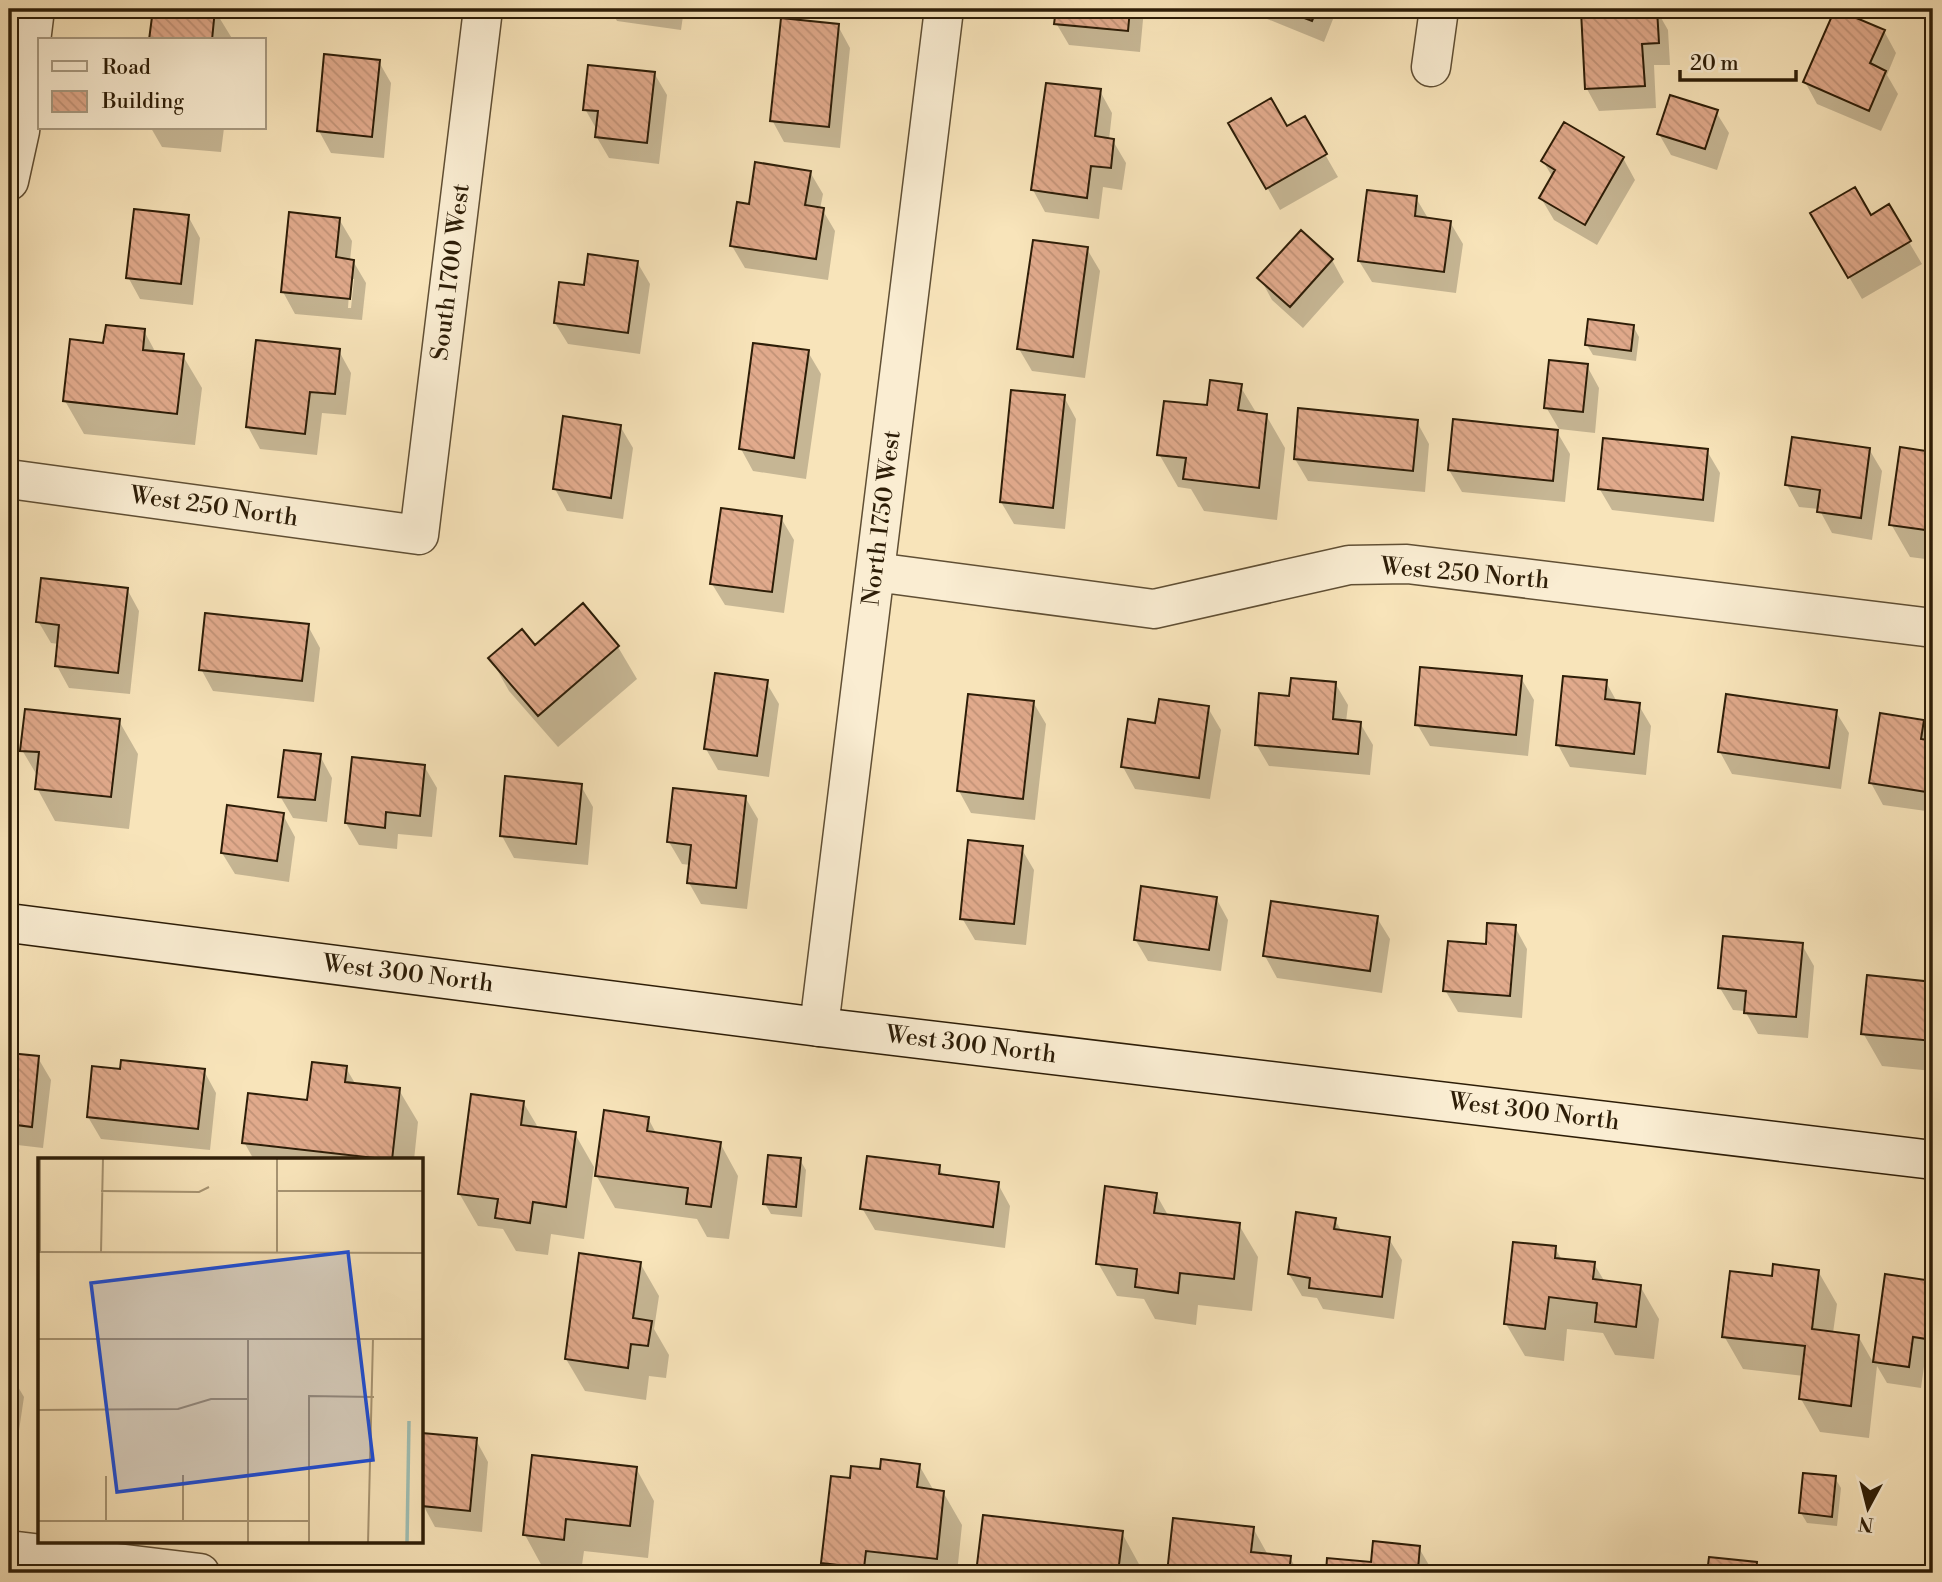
<svg xmlns="http://www.w3.org/2000/svg" width="1942" height="1582" font-family="'Libre Bodoni',serif">
<defs>
<pattern id="building-back-hatch" width="6" height="6" patternUnits="userSpaceOnUse" patternTransform="scale(1.75)"><rect width="6" height="6" fill="#e1aa8c"/><path d="M-1 5l2 2M0 0l6 6M5-1l2 2" fill="none" stroke="#c19277"/></pattern>
</defs>
<rect width="100%" height="100%" fill="#f8e4ba"/>
<filter id="stains"><feTurbulence type="fractalNoise" baseFrequency=".00286" numOctaves="4"/><feColorMatrix values="0 0 0 0 .2 0 0 0 0 .09 0 0 0 0 .02 0 0 0 .5 -.17"/></filter>
<radialGradient id="worn" r=".72"><stop offset=".6" stop-color="#630" stop-opacity="0"/><stop offset="1" stop-color="#630" stop-opacity=".3"/></radialGradient>
<path fill="#0003" fill-rule="evenodd" d="M155 9H214L233 40H151Z
M610 9H684L681 30 617 21Z
M1058 9H1144L1140 52 1069 45 1056 23Z
M1256 9H1337L1324 42 1260 16Z
M1656 9 1668 30 1670 65H1654L1656 108 1599 111 1587 89 1583 13Z
M838 26 850 48 840 148 784 142 772 120Z
M1884 31 1896 53 1887 75 1898 94 1881 131 1817 104 1805 82Z
M379 62 391 83 384 158 331 153 319 131Z
M654 73 667 95 659 164 609 158 596 136 597 130 585 109Z
M1100 91 1112 113 1109 140 1113 141 1126 163 1122 190 1103 187 1099 219 1045 212 1033 190Z
M1716 112 1729 133 1717 170 1671 155 1659 134Z
M1304 118 1338 177 1280 210 1230 123 1286 128Z
M151 128H224L221 152 162 147Z
M1623 158 1635 180 1597 245 1554 220 1541 198 1553 178 1543 161Z
M810 172 823 194 820 209H822L835 231 828 280 745 268 732 246 751 206Z
M1416 198 1429 220 1450 222 1463 244 1456 293 1372 282 1359 261Z
M1888 207 1922 264 1862 299 1812 214 1871 217Z
M188 216 200 238 193 305 140 299 128 277Z
M339 219 352 241 350 261H353L366 283 362 320 295 314 283 292ZM350 279H354L351 308H348Z
M1301 232 1332 260 1344 282 1303 328 1272 300 1260 278Z
M1087 249 1100 271 1085 378 1032 371 1019 349Z
M637 262 650 284 640 354 568 344 555 323Z
M1633 326 1639 337 1636 361 1593 355 1587 345Z
M144 331 156 353 183 356 202 388 195 445 84 434 65 401 105 345Z
M339 351 351 373 346 415 322 413 317 455 260 449 248 427Z
M808 352 821 374 806 479 753 471 741 449Z
M1587 366 1599 388 1595 433 1559 429 1546 407Z
M1240 386 1257 414 1266 415 1285 448 1277 520 1204 511 1191 489 1178 487 1159 454 1208 407Z
M1064 397 1076 419 1065 529 1014 524 1001 502Z
M1417 422 1429 444 1425 492 1308 481 1295 459Z
M620 426 633 448 623 519 567 511 555 489Z
M1557 432 1570 454 1565 502 1462 492 1449 470Z
M1869 449 1882 471 1872 540 1832 533 1819 509 1799 507 1787 485Z
M1902 449 1933 454V560L1910 557 1891 524Z
M1707 451 1720 473 1714 522 1612 510 1599 488Z
M781 518 794 540 784 613 725 605 712 584Z
M127 589 139 611 130 694 69 688 57 666 59 644 51 643 38 621Z
M583 606 618 647 637 679 558 747 509 691 491 659 535 647Z
M308 626 320 648 314 702 213 691 201 669Z
M1521 678 1534 700 1528 756 1430 746 1417 724Z
M766 682 779 704 769 777 718 770 706 749Z
M1606 682 1617 702 1638 704 1651 726 1646 775 1570 767 1558 745Z
M1335 683 1348 705 1346 722 1360 723 1373 745 1370 775 1269 766 1256 744Z
M1033 702 1046 724 1035 820 971 813 959 791Z
M1208 708 1221 730 1210 799 1135 789 1123 767 1157 725Z
M1836 712 1849 733 1841 789 1732 774 1720 752Z
M119 721 138 754 129 829 55 821 37 788 38 777 22 750Z
M1923 722 1933 739V812L1883 805 1871 783Z
M320 756 332 778 327 822 293 818 280 796Z
M424 766 437 788 432 837 398 834 397 849 359 845 346 823Z
M581 786 593 807 588 865 514 858 502 836Z
M745 797 758 819 747 909 701 904 689 883 690 865 682 864 669 842Z
M283 815 295 837 289 882 235 874 222 853Z
M1021 848 1034 870 1026 945 975 940 962 918Z
M1216 898 1228 920 1221 971 1148 961 1135 939Z
M1377 918 1390 939 1382 993 1277 978 1265 956Z
M1515 927 1527 949 1522 1018 1458 1012 1445 990 1488 945Z
M1802 945 1814 966 1808 1038 1758 1034 1745 1011 1733 1010 1720 988Z
M1869 977 1933 983V1071L1882 1066 1863 1033Z
M9 1055 38 1058 51 1080 43 1148 9 1144Z
M346 1068 356 1085 399 1090 418 1122 414 1160H254L244 1142 309 1102Z
M122 1071H204L216 1093 210 1150 101 1139 88 1117Z
M523 1102 539 1129 575 1134 594 1167 584 1239 551 1234 548 1255 516 1251 503 1229 478 1226 459 1193Z
M648 1118 657 1135 720 1143 738 1176 729 1239 707 1237 697 1219 615 1208 596 1175Z
M800 1160 806 1170 802 1217 771 1214 765 1204Z
M939 1167 944 1177 998 1184 1010 1206 1005 1248 875 1230 862 1208Z
M1156 1194 1169 1217 1239 1225 1258 1257 1252 1311 1198 1305 1196 1325 1155 1319 1144 1299 1117 1296 1098 1263Z
M1335 1220 1342 1232 1389 1239 1402 1260 1394 1319 1323 1309 1317 1298 1302 1296 1289 1274Z
M1555 1248 1562 1260 1594 1264 1605 1282 1640 1286 1659 1319 1654 1359 1615 1355 1603 1333 1567 1329 1564 1361 1525 1356 1506 1324Z
M640 1263 659 1296 654 1329 669 1355 666 1378 649 1376 646 1400 585 1391 566 1359Z
M1818 1271 1837 1304 1833 1333 1858 1336 1874 1364 1887 1276 1933 1283V1360L1925 1359 1921 1388 1887 1383 1877 1366 1869 1438 1820 1432 1801 1399 1804 1376 1743 1369 1724 1336 1774 1278Z
M9 1375H11L24 1397 17 1444 9 1443Z
M422 1434 476 1440 488 1462 482 1532 435 1527 422 1503Z
M919 1465 934 1491 943 1492 962 1525 957 1573H829L823 1563 851 1480 881 1471Z
M636 1468 654 1501 648 1558 584 1551 581 1572 543 1568 525 1535Z
M1835 1478 1841 1488 1837 1526 1807 1523 1801 1513Z
M984 1517 1122 1533 1140 1566V1573H978Z
M1175 1519 1253 1528 1268 1555 1290 1558 1299 1573H1169Z
M1419 1548 1433 1572 1445 1573H1328L1329 1560 1372 1564Z
M1711 1559 1756 1564 1762 1573H1709Z"/>
<path fill="url(#building-back-hatch)" stroke="#2d1d07" stroke-width="2" d="M153 9H215L212 40H149Z
M1056 9H1130L1128 31 1054 24Z
M1281 9H1317L1312 21Z
M1622 9H1657L1659 43 1642 44 1645 86 1585 89 1581 11Z
M1835 9 1885 30 1870 63 1886 71 1869 111 1803 82Z
M781 18 839 24 829 127 770 121Z
M324 54 380 60 372 137 317 131Z
M588 65 655 72 647 143 595 137 598 111 583 110Z
M1046 83 1101 89 1095 136 1114 139 1111 168 1091 166 1087 198 1031 190Z
M1670 95 1718 110 1705 149 1657 134Z
M1271 98 1287 126 1305 116 1327 154 1266 189 1228 123Z
M1564 122 1624 157 1585 225 1539 198 1555 170 1541 161Z
M755 162 811 171 805 205 824 208 816 259 730 246 737 202 749 204Z
M1855 187 1871 215 1889 204 1911 241 1848 278 1810 213Z
M1367 190 1417 196 1415 216 1451 221 1444 272 1358 261Z
M134 209 189 215 181 284 126 278Z
M289 212 340 218 336 257 354 260 350 299 281 292Z
M1301 230 1333 259 1290 307 1257 278Z
M1033 240 1088 247 1073 357 1017 349Z
M588 254 638 261 628 333 554 323 559 282 584 285Z
M1933 267V335H1928Z
M1588 319 1634 325 1631 351 1585 345Z
M106 325 145 329 143 350 184 354 177 414 63 401 70 339 103 343Z
M256 340 340 349 335 394 310 392 305 434 246 427Z
M753 343 809 350 794 458 739 449Z
M1549 360 1588 364 1583 412 1544 408Z
M1210 380 1242 384 1238 410 1267 414 1259 488 1183 479 1186 458 1157 455 1164 401 1207 405Z
M1011 390 1065 395 1053 508 1000 502Z
M1298 408 1418 420 1413 471 1294 459Z
M563 416 621 425 611 498 553 489Z
M1453 419 1558 430 1553 481 1448 470Z
M1792 437 1870 448 1861 518 1817 512 1820 490 1785 485Z
M1603 438 1708 449 1703 500 1598 489Z
M1900 447 1933 452V531L1889 525Z
M721 508 782 516 772 592 710 584Z
M41 578 128 588 118 673 55 666 59 625 36 622Z
M583 603 619 646 538 716 488 658 522 629 535 645Z
M205 613 309 624 302 681 199 670Z
M1420 667 1522 676 1516 735 1415 725Z
M715 673 768 680 757 756 704 749Z
M1563 676 1607 680 1605 699 1640 703 1634 754 1556 745Z
M1291 678 1336 682 1333 719 1361 722 1358 754 1255 745 1259 693 1289 696Z
M968 694 1034 701 1023 799 957 791Z
M1726 694 1837 710 1829 768 1718 752Z
M1159 699 1209 706 1199 778 1121 767 1128 719 1155 723Z
M25 709 120 719 111 797 35 789 39 752 20 751Z
M1880 713 1924 720 1921 739 1933 741V793L1869 783Z
M284 750 321 754 315 800 278 797Z
M352 757 425 765 420 816 386 812 385 828 345 823Z
M505 776 582 784 576 844 500 836Z
M673 788 746 796 736 888 687 883 691 845 667 842Z
M227 805 284 813 277 861 221 853Z
M968 840 1023 846 1014 924 960 919Z
M1141 886 1217 897 1209 950 1134 940Z
M1271 901 1378 916 1370 971 1263 956Z
M1487 923 1516 925 1510 996 1443 991 1448 941 1486 944Z
M1723 936 1803 943 1796 1017 1744 1013 1746 991 1718 988Z
M1867 975 1933 982V1041L1861 1034Z
M9 1053 39 1056 32 1127 9 1124Z
M121 1060 205 1069 198 1129 87 1117 92 1066 120 1069Z
M312 1062 347 1066 345 1082 400 1088 392 1160 242 1143 248 1093 307 1100Z
M471 1094 524 1101 521 1125 576 1132 566 1207 533 1202 530 1223 495 1218 498 1199 458 1194Z
M604 1110 649 1117 647 1131 721 1142 711 1207 686 1204 688 1188 595 1176Z
M768 1155 801 1158 796 1207 763 1204Z
M867 1156 940 1165 939 1174 999 1182 993 1227 860 1209Z
M1105 1186 1157 1193 1154 1213 1240 1223 1234 1279 1180 1273 1178 1293 1135 1287 1137 1269 1096 1264Z
M1296 1212 1336 1218 1334 1229 1390 1237 1382 1297 1309 1288 1310 1278 1288 1274Z
M1513 1242 1556 1246 1555 1258 1595 1262 1593 1279 1641 1285 1636 1327 1595 1322 1597 1303 1549 1297 1545 1329 1504 1324Z
M579 1253 641 1262 633 1318 652 1321 648 1346 631 1344 628 1368 565 1359Z
M1773 1264 1819 1270 1812 1329 1859 1335 1851 1406 1799 1399 1805 1346 1722 1337 1730 1271 1772 1276Z
M1885 1274 1933 1281V1340L1913 1337 1909 1367 1873 1362Z
M422 1433 477 1438 470 1511 422 1506Z
M532 1455 637 1467 630 1526 566 1519 564 1540 523 1535Z
M881 1459 920 1464 917 1487 944 1491 937 1559 866 1551 864 1568 821 1563 831 1476 850 1478 851 1466 880 1469Z
M1803 1473 1836 1476 1832 1517 1799 1513Z
M983 1515 1123 1531 1118 1573H976Z
M1173 1518 1254 1527 1251 1552 1291 1556 1289 1573H1167Z
M1373 1541 1420 1546 1418 1569 1463 1573H1326L1327 1558 1371 1562Z
M1709 1557 1757 1562 1756 1573H1707Z"/>
<g fill="none" stroke-linecap="round" stroke-linejoin="round">
<g stroke="#604f34" stroke-width="41">
<path id="street" d="M1431 67 1439 9
M9 181 20 131 35 9
M9 479 419 535 483 9
M875 572 1154 609 1349 565 1407 564 1933 628
M819 1027 944 9
M9 1550 200 1573"/>
</g>
<g stroke="#2d1d07" stroke-width="41">
<path id="secondary" d="M9 923 819 1027 1933 1160"/>
</g>
<use href="#street" stroke="#faedd2" stroke-width="38"/>
<use href="#secondary" stroke="#faedd2" stroke-width="38"/>
</g>
<g text-anchor="middle" dominant-baseline="central" stroke-width="7" stroke-linejoin="round" paint-order="stroke">
<g font-size="24" fill="#2d1d07" stroke="#faedd2">
<text transform="translate(451 272) rotate(-83)">South 1700 West</text>
<text transform="translate(214 507) rotate(8)">West 250 North</text>
<text transform="translate(882 518) rotate(-83)">North 1750 West</text>
<text transform="translate(1465 574) rotate(5)">West 250 North</text>
<text transform="translate(408 974) rotate(7)">West 300 North</text>
<text transform="translate(971 1045) rotate(7)">West 300 North</text>
<text transform="translate(1534 1112) rotate(7)">West 300 North</text>
</g>
</g>
<g transform="translate(38 1158)">
<rect width="385" height="385" fill="#f8e4ba"/>
<path fill="none" stroke="#9ebeb4" stroke-width="3.5" d="M369 385 371 263"/>
<path fill="none" stroke="#a79472" stroke-width="2" d="M2 0V94M239 0V94M63 33 161 34 171 29M239 33H385M0 94 385 95M63 94 65 0M210 180V385M0 181H385M0 252 140 251 173 241H210M68 318V363M0 363H271M145 363V317M271 385V238L336 239M330 385 335 181"/>
<path fill="#1d4ed8" fill-opacity="0.15" stroke="#1d4ed8" stroke-width="3.5" d="M310 94 335 302 79 334 53 125Z"/>
<rect width="385" height="385" fill="none" stroke="#2d1d07" stroke-width="3.5"/>
</g>
<rect width="1942" height="1582" fill="none" stroke="#f8e4ba" stroke-width="35"/>
<rect x="10" y="10" width="1921" height="1561" fill="none" stroke="#2d1d07" stroke-width="3.5"/>
<rect x="18" y="18" width="1907" height="1547" fill="none" stroke="#2d1d07" stroke-width="2"/>
<rect x="38" y="38" width="228" height="91" fill="#faedd2" stroke="#a89a81" stroke-width="2"/>
<rect x="52" y="61" width="35" height="10" fill="#faedd2" stroke="#a89a81" stroke-width="2"/>
<text x="102" y="74" font-size="21" fill="#2d1d07">Road</text>
<rect x="52" y="91" width="35" height="21" fill="url(#building-back-hatch)" stroke="#a89a81" stroke-width="2"/>
<text x="102" y="108" font-size="21" fill="#2d1d07">Building</text>
<g transform="translate(1868 1508) rotate(187)" stroke="#faedd2" stroke-width="5" paint-order="stroke">
<path d="M0-5L12 26L0 18L-12 26Z" fill="#2d1d07"/>
<text y="-10" font-size="19" font-weight="bold" text-anchor="middle" fill="#2d1d07">N</text>
</g>
<path d="M1680 70v10h116v-10" fill="none" stroke="#2d1d07" stroke-width="3.5"/>
<text x="1690" y="70" font-size="21" fill="#2d1d07" stroke="#faedd2" stroke-width="5" paint-order="stroke">20 m</text>
<rect width="100%" height="100%" filter="url(#stains)"/>
<rect width="100%" height="100%" fill="url(#worn)"/>
</svg>
